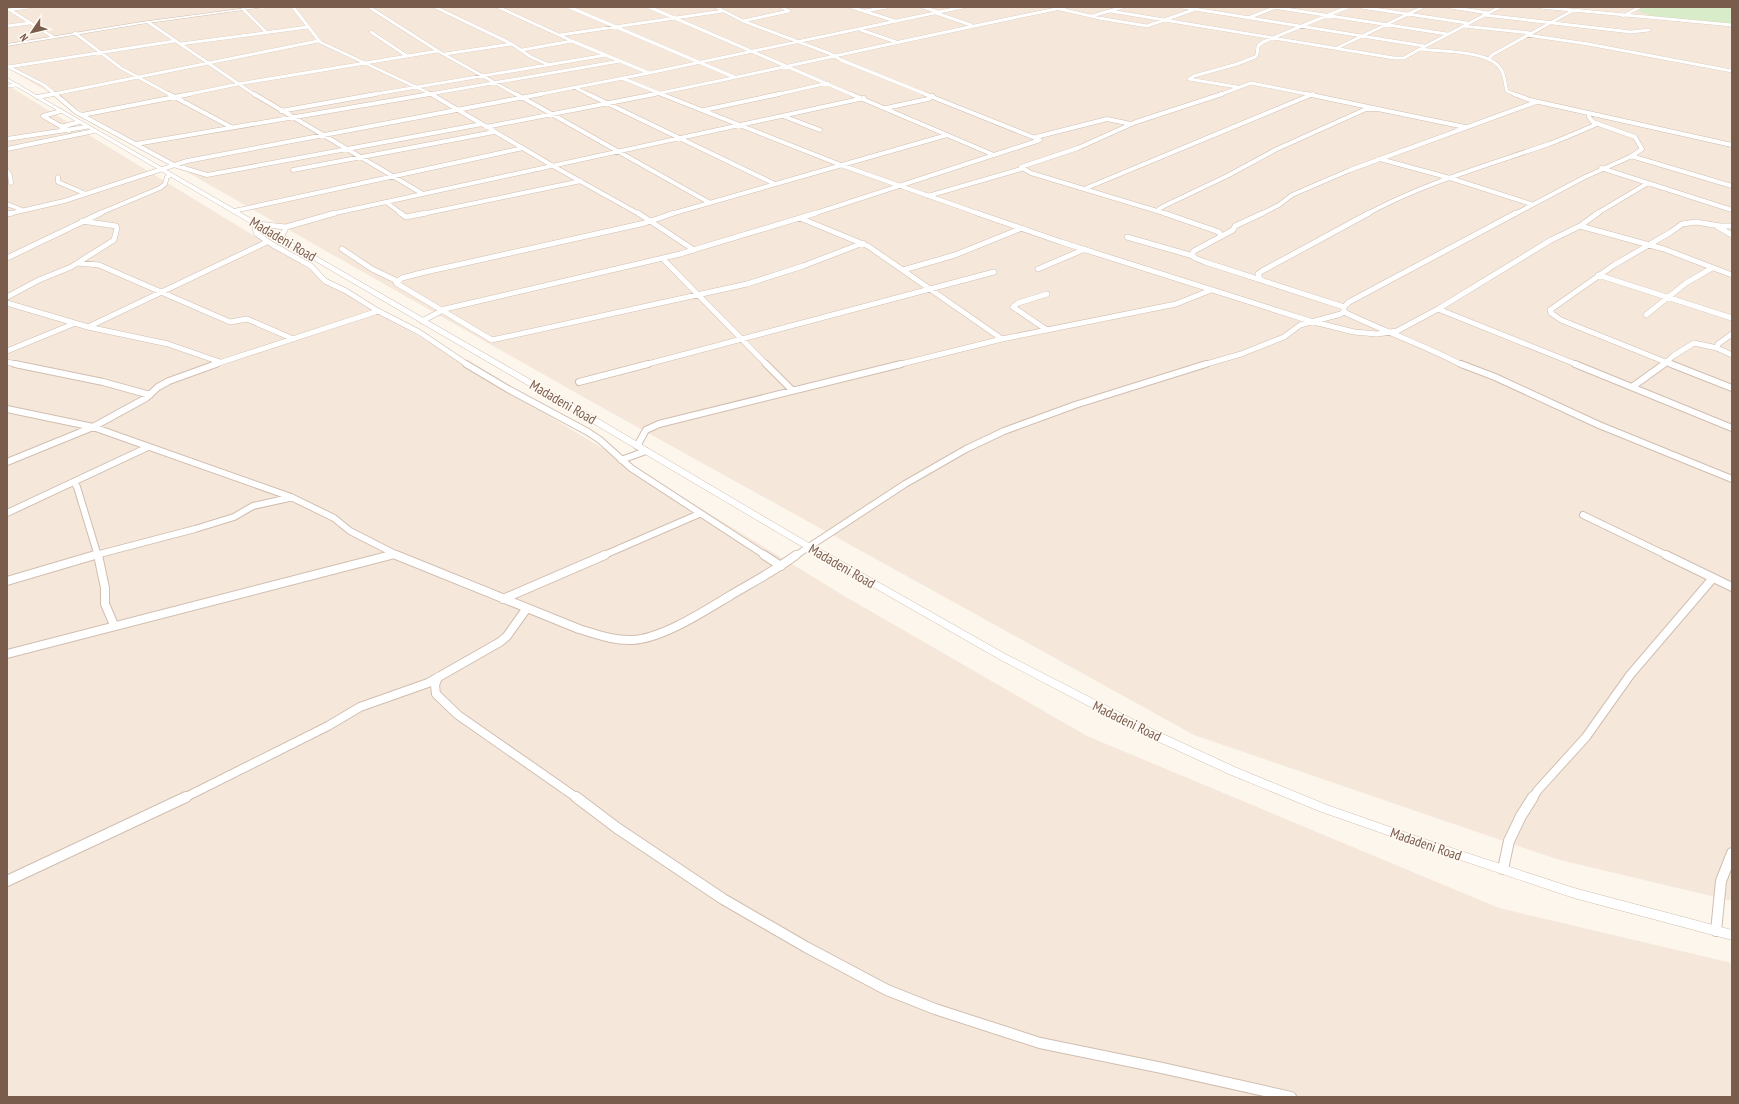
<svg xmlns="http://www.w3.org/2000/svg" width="1739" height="1104" font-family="'PT Sans Narrow',sans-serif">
<rect width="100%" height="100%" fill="#fdf6ec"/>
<path fill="#f5e8da" d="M7 7H254L196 14 7 44Z
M278 7H1732V901L1556 859 1194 735 592 402 215 188 7 68V46L203 15Z
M7 85 846 597 1087 736 1499 908 1732 963V1097H7Z"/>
<path fill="#d8ecc9" d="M1643 7H1732V24C1711 22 1652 21 1638 10Z"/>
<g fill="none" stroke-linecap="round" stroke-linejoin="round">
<g stroke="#d1beb0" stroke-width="3.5">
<path id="minor-far5" d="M293 7 320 42 433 95
M369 7 438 51 517 95
M435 7 512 44 531 57 547 64
M498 7 572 41 649 73
M569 7 734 77
M649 7 853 95
M716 7 743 21 831 54 841 60 928 95
M851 7 895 21
M923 7 938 12
M1182 7 1424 46
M1273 7 1447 34
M1361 7 1467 23
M1450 7 1488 13
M1500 7 1420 49C1440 52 1488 50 1500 68 1506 75 1504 83 1507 91L1516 95
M1540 7 1732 25
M243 9 266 32
M1060 9 1099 18 1147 26 1193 10
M9 10 29 7
M10 10 53 37
M865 11 887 7
M1110 11 1394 58H1404L1420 49
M936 13 971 25
M1484 15 1631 32 1649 30
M1092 16 1123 7
M1623 16 1640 7
M1248 18 1276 7
M743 21 789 11 781 7
M148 22 255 95
M7 26 30 23
M1463 26 1530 33
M861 30 896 42
M371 32 407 56
M75 33 121 68 171 95
M560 35 723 11
M1527 35 1588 44 1732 71
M180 44 308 27
M1337 48 1423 7
M522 50 572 41
M445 54 512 44
M1489 59 1492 55 1572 11
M7 66 44 85 56 95
M8 67 175 41
M622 78 664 95
M7 86 18 85
M574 87 590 95
M1237 87 1189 79 1194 76 1237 64 1255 57 1257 55 1258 46 1263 42 1348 7
M49 95 318 41
M185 95 238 84 438 51
M370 95 606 55
M424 95 620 61
M536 95 649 73 963 7
M650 95C789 67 927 35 1066 7
M775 95 828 83
M1219 95 1251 83 1312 95
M1312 95 1313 94"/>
</g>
<g stroke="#d1beb0" stroke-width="5">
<path id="minor-far4" d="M55 94 76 112 174 165 207 175 482 124
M169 94 231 127
M254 94 423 194
M431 94 553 166 639 214
M516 94 710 203
M588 94 775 184
M661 94 841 165 980 214
M851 94 994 155
M1307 94 1378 109
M1514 94 1530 100 1732 145
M37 97 54 94
M886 108 928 99 933 96
M704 110 779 94
M61 111 43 116 69 131
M281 111 376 94
M82 115 190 94
M783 116 820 130
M61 127 79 122
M486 127 655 94
M1036 137 1107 119 1131 124
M7 139 86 127
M136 144 430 94
M7 149 94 131
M1631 156 1732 186
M1380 159 1450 178 1531 204
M1601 168 1732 210
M293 170 494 132
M7 171 10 175 11 183
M58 177V182L86 194
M1084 189 1313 94
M928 196 1021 169
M386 202 402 214
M7 204 22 210
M234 211 523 148
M1159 211V209L1164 206 1227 176 1277 149 1366 109H1378L1465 127
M8 214 64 201 187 161 541 94
M98 214 160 188 165 184 167 177 171 175
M331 214 864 98
M422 214 581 181
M671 214 947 135
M813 214 1040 140 925 94
M1167 214 1031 173 1021 167 1078 148 1136 122 1222 94
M1261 214 1279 205 1292 195 1350 170 1536 102
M1367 214C1424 183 1488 165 1549 144 1565 138 1581 131 1597 124
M1515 214 1585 177 1632 156 1642 149 1635 137 1593 122 1589 117V114
M1596 214 1648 183"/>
</g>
<g stroke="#d1beb0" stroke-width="6">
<path id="minor-far3" d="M335 213 286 227 257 224 255 229 257 234 273 245 311 266 325 281 346 291 378 311 419 332 468 365
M400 213 406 217 426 213
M638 213 694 250
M674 213 645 223 421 273 402 278 396 283 492 340 747 284 803 266 863 243
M977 213 1061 242 1310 321 1354 332 1377 334 1397 331 1438 309 1551 240 1580 226 1598 213
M1164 213 1219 232 1221 236
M1263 213 1235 226 1233 230 1194 251 1192 254 1195 258 1205 262 1344 307
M7 214 12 213
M800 218 868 246 1002 339
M1580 226 1664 249 1732 275
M1718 227 1732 235
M1127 237 1193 256
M281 238 286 227
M342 249 372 269 397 281
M7 258 101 213
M663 259 767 365
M78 263 99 265 230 322 247 319 291 338
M1038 269 1085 249
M903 270 955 255 1022 228
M1598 275 1732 318
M1261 280 1258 274 1262 271 1369 213
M1047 294 1018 303 1013 307 1047 330
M7 297 39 280 71 267 114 240 117 228 116 226 82 221
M7 303 88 327 168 344 220 362
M1438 309 1578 365
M1344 312C1383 331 1424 345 1462 365
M1646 315 1686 283 1712 268
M422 321 445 309 680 254 816 213
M88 327 267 242
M1717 348 1718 344 1732 334
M7 351 73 324
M7 362 20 365
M213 365 378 311
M644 365 994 272
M897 365 1002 339 1176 304 1211 290
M1203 365 1241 354 1284 337 1300 325 1341 314 1344 311V307L1349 302 1516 213
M1663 365 1673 356 1694 343 1717 348 1732 355
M1673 365 1561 320 1551 313 1550 310 1614 265 1671 232 1682 224 1696 222 1720 226H1732"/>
</g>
<g stroke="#d1beb0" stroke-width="8">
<path id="minor-far2" d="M15 364 103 382 150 395
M466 364 508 389 588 432 600 440 631 468 766 556
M766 364 792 390
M1461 364 1495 377 1599 425 1732 479
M1575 364 1732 428
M1671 364 1732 388
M579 382 648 364
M1632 387 1664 364
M7 409 93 427 291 497 334 518 350 531 399 556
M637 446 646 430 659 424 901 364
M621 460 646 451
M7 462 93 427 146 398 158 387 169 381 216 364
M74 482 77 487 98 556
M7 513 148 447
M1583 515 1668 556
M92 556 195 529 234 517 253 506 289 498
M387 556 394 554
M602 556 699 514
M795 556 905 484 966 449 1004 431 1075 405 1206 364"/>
</g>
<g stroke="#d1beb0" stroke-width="10">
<path id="minor-far1" d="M98 555 105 588V604L114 625
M396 555 579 629C596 634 614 641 632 640 662 639 706 610 731 595 753 582 776 570 796 555
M764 555 781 566
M1666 555 1732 587
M7 581 95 555
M503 599 605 555
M7 654 391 555
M438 677 435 685 436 694 458 715 577 798
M184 798 328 726 360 707 428 683 500 642 507 636 527 608
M1533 798 1537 791 1586 737 1630 675 1713 578"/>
</g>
<g stroke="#d1beb0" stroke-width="12">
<path id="minor" d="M576 797 617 828 723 899 806 947 887 990 935 1009 1040 1043 1162 1068 1291 1097
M1503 869 1509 841 1521 816 1533 797
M7 881 186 797
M1716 931 1721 881 1732 853"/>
</g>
<g stroke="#d1beb0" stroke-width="1">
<path id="tertiary" d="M255 7H265L141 24 7 46V44L141 22Z
M7 78 590 414 795 535 1007 655 1152 729 1237 768 1327 805 1427 840 1574 888 1732 930V940L1574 898 1419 846 1319 811 1229 774 1144 735 999 659 789 539 584 418 7 81Z"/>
</g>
<use href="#minor-far5" stroke="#fff" stroke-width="3"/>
<use href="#minor-far4" stroke="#fff" stroke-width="4"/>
<use href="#minor-far3" stroke="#fff" stroke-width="5"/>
<use href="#minor-far2" stroke="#fff" stroke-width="6"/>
<use href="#minor-far1" stroke="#fff" stroke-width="8"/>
<use href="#minor" stroke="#fff" stroke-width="10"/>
<use href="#tertiary" fill="#fff" fill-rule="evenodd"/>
</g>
<g text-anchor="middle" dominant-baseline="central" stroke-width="3" stroke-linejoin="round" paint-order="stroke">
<g font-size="14" fill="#7a5c4d" stroke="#fffaf3">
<text transform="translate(283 239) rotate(30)">Madadeni Road</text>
<text transform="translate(563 402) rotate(30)">Madadeni Road</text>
<text transform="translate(842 566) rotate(30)">Madadeni Road</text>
<text transform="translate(1127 721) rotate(26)">Madadeni Road</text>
<text transform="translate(1426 844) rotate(19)">Madadeni Road</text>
</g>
</g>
<rect width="1739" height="1104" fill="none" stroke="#7a5c4d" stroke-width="16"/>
<g transform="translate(32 32) rotate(235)" stroke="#fffaf3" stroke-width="3" paint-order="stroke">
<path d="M0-3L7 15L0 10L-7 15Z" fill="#7a5c4d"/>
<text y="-6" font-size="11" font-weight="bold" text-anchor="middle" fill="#7a5c4d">N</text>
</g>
</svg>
